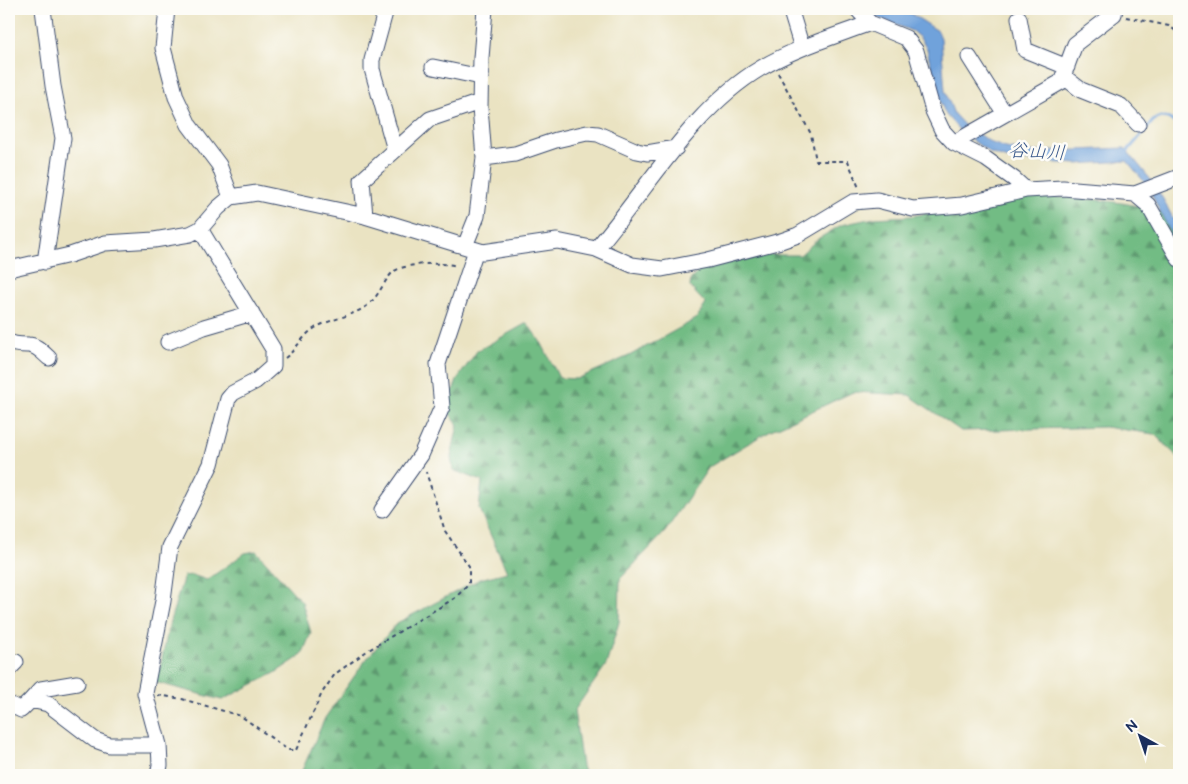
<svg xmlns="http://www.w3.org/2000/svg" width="1188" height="784" font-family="'Balsamiq Sans','Klee One',sans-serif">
<defs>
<pattern id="forest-firs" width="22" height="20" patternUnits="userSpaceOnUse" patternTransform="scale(1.25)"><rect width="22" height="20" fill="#72bc84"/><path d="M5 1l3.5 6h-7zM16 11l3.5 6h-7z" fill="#5d996f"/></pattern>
</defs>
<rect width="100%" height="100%" fill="#fdfcf7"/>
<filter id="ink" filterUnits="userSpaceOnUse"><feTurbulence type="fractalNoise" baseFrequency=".02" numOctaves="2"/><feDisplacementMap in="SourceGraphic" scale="10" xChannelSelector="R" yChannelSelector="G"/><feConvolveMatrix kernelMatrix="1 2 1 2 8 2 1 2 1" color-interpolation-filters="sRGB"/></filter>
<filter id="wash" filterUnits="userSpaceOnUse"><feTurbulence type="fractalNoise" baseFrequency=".0096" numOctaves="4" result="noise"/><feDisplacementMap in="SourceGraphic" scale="20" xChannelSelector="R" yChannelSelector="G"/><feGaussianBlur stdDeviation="1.12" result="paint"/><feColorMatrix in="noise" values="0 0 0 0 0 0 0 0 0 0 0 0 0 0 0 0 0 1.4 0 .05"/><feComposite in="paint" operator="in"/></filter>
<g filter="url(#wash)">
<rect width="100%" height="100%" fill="#eae3c2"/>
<path fill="url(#forest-firs)" stroke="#467671" d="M1029 196C1065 198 1157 198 1179 226V458L1154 434 1105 427 961 431 909 395 853 392 769 431 709 467 665 532 620 579 619 622 606 665 574 711 582 766 585 775H300L325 718 365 661 397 623 480 579 507 572 479 509 482 481 453 470 451 457 458 425 446 409 458 378 477 351 527 323 542 344 559 378 577 379 629 356 696 319 706 304 690 287 691 279 702 268 761 255H800L818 239 841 225 874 218 912 216Z
M256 551 302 602 311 633 302 655 275 673 222 700 151 681 160 668 170 621 184 576 192 575 207 580 245 553Z"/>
<path fill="#6fa2db" stroke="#45689c" d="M864 9H901L907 11 938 31 941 38 945 91 954 114 965 126 992 143 1006 148 1028 152 1125 148 1151 180 1163 199 1179 230V250L1147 185 1127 161 1077 164 1010 160 990 153 960 131 946 115 938 97 927 49 920 38 912 31 876 17Z"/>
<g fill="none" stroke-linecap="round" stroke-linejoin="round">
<path stroke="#6fa2db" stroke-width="3" d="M1126 153 1153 121 1160 117 1168 118 1179 126"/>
</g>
</g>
<g filter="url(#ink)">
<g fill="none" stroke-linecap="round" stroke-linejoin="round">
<g stroke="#3a4a6d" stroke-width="17">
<path id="minor" d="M43 9 53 86 63 138 45 262
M167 9 163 48 176 97 189 125 219 165 231 197
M386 9 372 60V69L395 150
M793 9 792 15 802 48
M857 9 870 23 906 38 916 51 933 111 942 130 954 143 986 159 1014 179 1026 190
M1019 18 1025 50 1067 67
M969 57 1005 114
M433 67 481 77
M1063 76 1081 90 1121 106 1138 124
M954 143 1061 82 1075 44 1114 14 1115 9
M484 158 515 154 556 140 587 133 598 134 637 151 647 153 676 148
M1135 194 1179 177
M365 216 362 180 430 119 480 102
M465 246 477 216 484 158 480 107 481 58 485 9
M596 249C647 190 693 108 761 68 795 48 833 37 870 23
M9 269 70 255 105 243 154 240 190 234 200 229 218 208 231 197 257 193 365 216 483 252 557 241 596 249 632 265 662 269 708 260 781 241 798 235 853 202 877 200 913 209 962 205 1026 190 1063 188 1135 194 1148 205 1179 259
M9 342C17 346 20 344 28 345 37 345 43 353 49 358
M168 342 204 327 252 313
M382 510 421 455 442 407 438 364 476 250
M9 669 16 662
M31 700 41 689 77 683
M9 704 21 710 31 700 48 704 95 740 109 745H159
M158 775 160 765 159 745 145 693 163 601 170 547 211 464 228 399 233 393 256 381 273 366V349L200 229"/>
</g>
<path stroke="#3a4a6d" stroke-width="2" stroke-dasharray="4 4" stroke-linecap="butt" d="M1126 17 1169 26 1179 33
M778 73 811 134 816 161H848L859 188
M285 358C296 350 303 335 315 328 332 318 352 317 368 305 379 296 383 282 393 272 404 263 443 262 457 266
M158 695 182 699 241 716 288 750H296L322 693 335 674 367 651 455 598 469 584V566L445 531 426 472"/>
<use href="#minor" stroke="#fff" stroke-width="15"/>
</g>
</g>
<g text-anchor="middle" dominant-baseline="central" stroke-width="5" stroke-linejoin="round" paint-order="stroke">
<g font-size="19" font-style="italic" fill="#38578a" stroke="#fdfcf7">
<text transform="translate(1037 152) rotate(3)">谷山川</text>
</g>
</g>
<rect width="1188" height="784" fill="none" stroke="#fdfcf7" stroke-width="30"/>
<g transform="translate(1140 736) rotate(320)" stroke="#fdfcf7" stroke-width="4" paint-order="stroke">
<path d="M0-4L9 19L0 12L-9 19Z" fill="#1b2f5e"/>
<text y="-8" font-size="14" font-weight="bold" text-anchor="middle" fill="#1b2f5e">N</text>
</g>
</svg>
